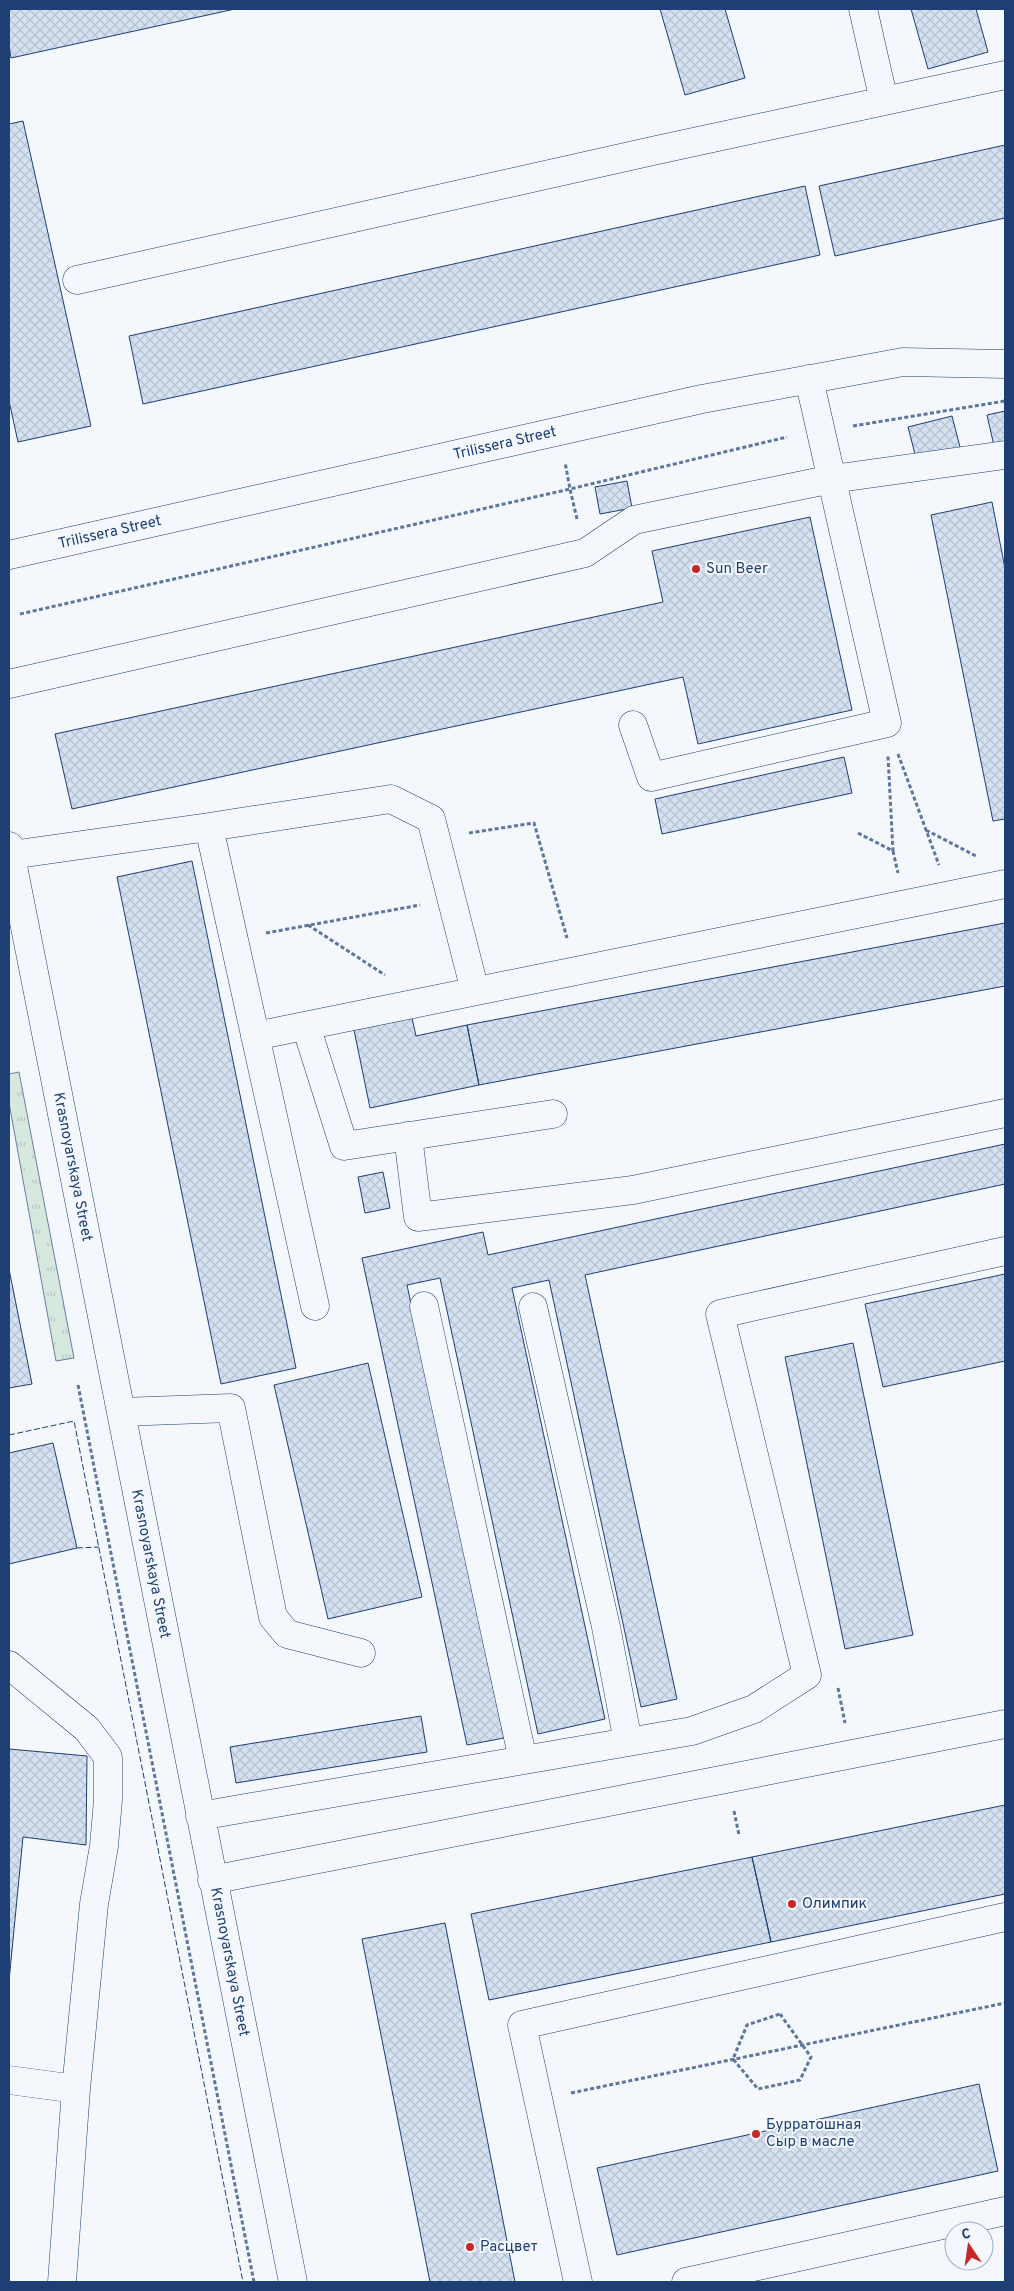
<svg xmlns="http://www.w3.org/2000/svg" width="1014" height="2291" font-family="Overpass,sans-serif">
<defs>
<pattern id="grass-tufts" width="24" height="20" patternUnits="userSpaceOnUse" patternTransform="scale(1.25)"><rect width="24" height="20" fill="#d7e8df"/><path d="M3 7l-1-3M5 7V3M7 7l1-3M15 17l-1-3M17 17v-4M19 17l1-3" fill="none" stroke="#b8c8c3"/></pattern>
<pattern id="building-cross-hatch" width="8" height="8" patternUnits="userSpaceOnUse" patternTransform="scale(1.25)"><rect width="8" height="8" fill="#d5e0f0"/><path d="M0 0l8 8M0 8l8-8" fill="none" stroke="#b6c1d1"/></pattern>
</defs>
<rect width="100%" height="100%" fill="#f4f7fb"/>
<path fill="url(#grass-tufts)" stroke="#687fa3" d="M19 1072 74 1358 56 1361 9 1103V1074Z"/>
<path fill="url(#building-cross-hatch)" stroke="#1d3f73" d="M9 9H235L11 58 9 46Z
M660 9H725L745 78 685 95Z
M911 9H976L988 52 928 69Z
M23 121 91 426 18 442 9 401V124Z
M1005 145V218L835 256 819 186Z
M805 186 820 255 143 404 129 336Z
M1005 411V443L994 446 987 415Z
M952 416 961 451 917 462 908 427Z
M627 481 632 508 600 514 595 487Z
M992 502 1005 568V819L993 821 931 515Z
M810 517 852 710 698 744 683 677 72 809 55 734 663 602 652 551Z
M844 757 852 793 662 834 655 799Z
M192 861 296 1368 221 1384 117 877Z
M1005 923V986L479 1085 467 1025Z
M412 1018 416 1036 467 1025 479 1085 370 1108 354 1030Z
M1005 1144V1184L585 1275 677 1699 641 1707 549 1280 512 1288 605 1719 538 1734 440 1278 407 1285 504 1738 467 1745 362 1258 483 1232 488 1255Z
M383 1172 390 1208 365 1213 358 1177Z
M9 1269 32 1384 9 1388Z
M1005 1274V1361L883 1387 865 1304Z
M853 1343 913 1635 845 1649 785 1357Z
M368 1363 422 1597 328 1619 274 1385Z
M53 1443 77 1548 9 1564V1453Z
M421 1716 427 1752 236 1783 230 1747Z
M9 1749 87 1756 86 1845 23 1837 9 1981Z
M1005 1805V1894L771 1942 752 1857Z
M752 1857 771 1942 489 2000 471 1914Z
M445 1923 515 2282H430L362 1939Z
M979 2084 998 2171 617 2255 597 2168Z"/>
<g fill="none" stroke-linecap="round" stroke-linejoin="round">
<g stroke="#1d3f73" stroke-width="29">
<path id="minor" d="M863 9 884 101
M77 280 657 150 1005 75
M9 555 702 399 903 362 1005 364
M9 684 585 553 634 520 832 479 1005 455
M633 725 651 777 887 723 809 379
M209 827 391 799 431 819 475 991
M9 846 293 2282
M11 855 209 827 315 1306
M306 1026 344 1146 553 1114
M255 1036 1005 884
M408 1136 418 1217 633 1190 1005 1113
M424 1306 523 1760
M533 1307 606 1627 628 1742
M121 1412 231 1408 273 1617 287 1634 361 1653
M9 1665 87 1729 108 1757V1800L104 1846 94 1904 76 2089 62 2282
M200 1816 692 1731 754 1709 807 1675 720 1314 1005 1251
M212 1880 1005 1724
M9 2080 76 2089
M578 2282 522 2025 1005 1917
M686 2282 1005 2211"/>
</g>
<path stroke="#5e769c" stroke-width="3" stroke-dasharray="4 2.5" stroke-linecap="butt" d="M853 426 1005 401
M577 519 570 489 787 437
M20 614 570 489 565 462
M898 754 939 865
M926 830 976 856
M469 833 534 823 567 938
M858 833 893 851 888 756
M893 851 898 873
M308 925 385 975
M266 933 420 905
M78 1385 254 2282
M838 1688 845 1723
M734 1811 739 1835
M780 2014 811 2057 800 2080 758 2089 733 2059 747 2025Z
M571 2093 1005 2003"/>
<use href="#minor" stroke="#f4f7fb" stroke-width="28"/>
<path stroke="#1d3f73" stroke-width="1" stroke-dasharray="6 2.5" stroke-linecap="butt" d="M9 1435 74 1421 243 2282
M77 1548 99 1547"/>
</g>
<g fill="#c62828" stroke="#f4f7fb" stroke-width="2">
<circle cx="696" cy="569" r="5"/>
<circle cx="792" cy="1904" r="5"/>
<circle cx="756" cy="2134" r="5"/>
<circle cx="470" cy="2247" r="5"/>
</g>
<g text-anchor="middle" dominant-baseline="central" stroke-width="4" stroke-linejoin="round" paint-order="stroke">
<g font-size="15" fill="#1d3f73" stroke="#f4f7fb">
<text transform="translate(505 444) rotate(-13)">Trilissera Street</text>
<text transform="translate(110 533) rotate(-13)">Trilissera Street</text>
<text transform="translate(72 1167) rotate(79)">Krasnoyarskaya Street</text>
<text transform="translate(150 1564) rotate(79)">Krasnoyarskaya Street</text>
<text transform="translate(229 1962) rotate(79)">Krasnoyarskaya Street</text>
</g>
<g font-size="15" fill="#1d3f73" stroke="#f4f7fb" text-anchor="start">
<text x="706" y="569">Sun Beer</text>
<text x="802" y="1904">Олимпик</text>
<text x="766" y="2125">Бурратошная<tspan x="766" dy="17">Сыр в масле</tspan></text>
<text x="480" y="2247">Расцвет</text>
</g>
</g>
<rect width="1014" height="2291" fill="none" stroke="#1d3f73" stroke-width="20"/>
<g transform="translate(969 2246) rotate(347)"><circle r="24" fill="#f4f7fb" stroke="#9eadc5"/>
<path d="M0-4L9 19L0 12L-9 19Z" fill="#c62828"/>
<text y="-8" font-size="14" font-weight="bold" text-anchor="middle" fill="#1d3f73">С</text>
</g>
</svg>
